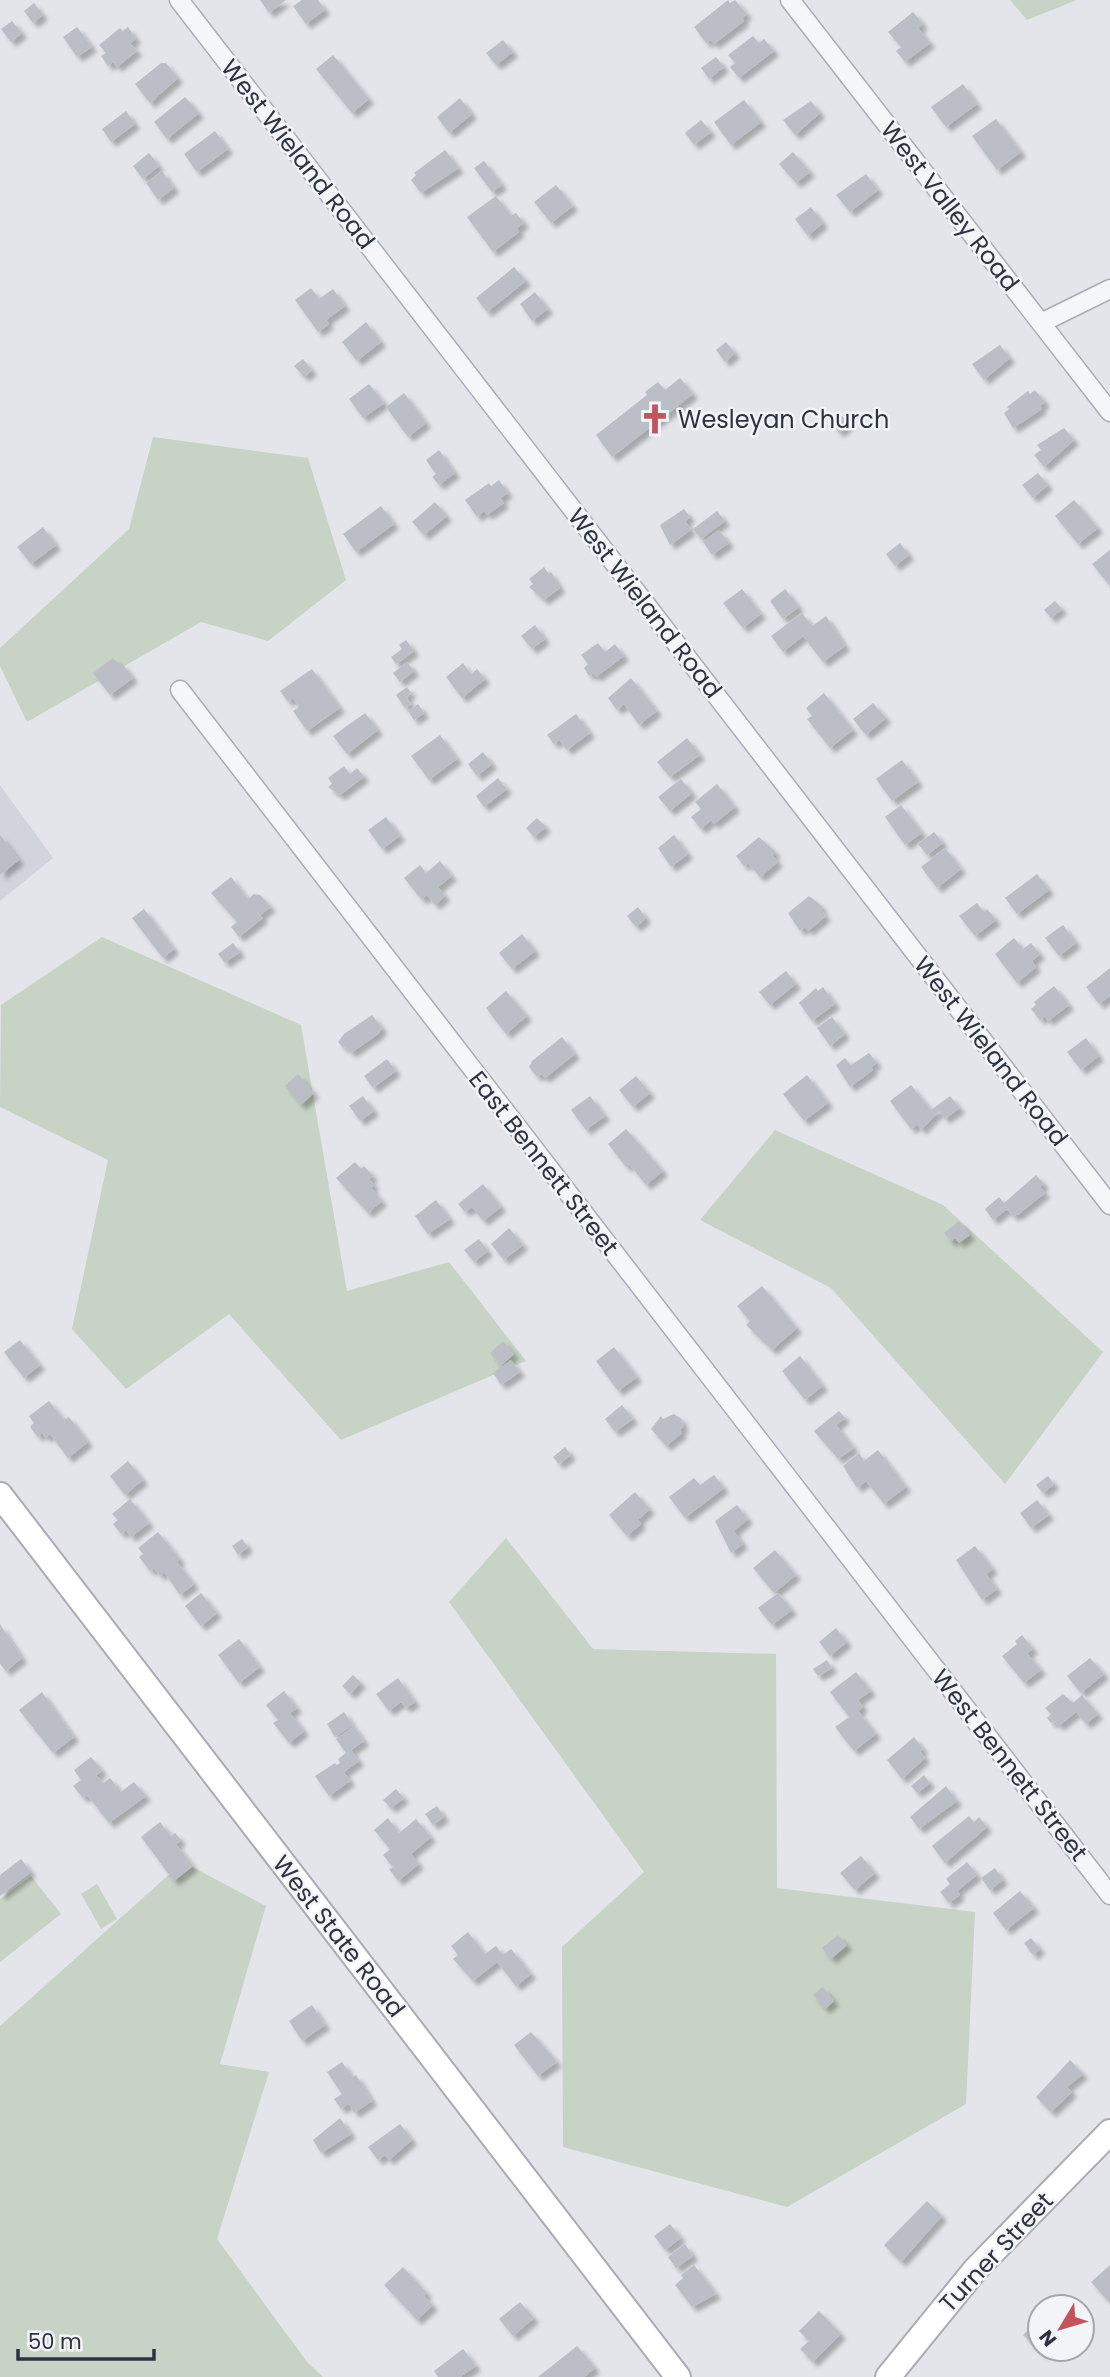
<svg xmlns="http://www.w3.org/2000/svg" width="1110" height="2377" font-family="Poppins,sans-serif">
<defs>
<filter id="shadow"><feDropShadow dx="5" dy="5" stdDeviation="2" flood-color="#0004"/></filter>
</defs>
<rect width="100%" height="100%" fill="#e3e5ea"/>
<path fill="#d1d4dc" d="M0 785 53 858 0 901Z"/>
<path fill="#c7d3c5" d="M1010 0H1077L1027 20Z
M153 437 308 458 346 580 268 641 201 622 27 722 0 666V648L129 529Z
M102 937 301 1025 347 1291 449 1262 526 1361 341 1440 229 1314 126 1389 72 1329 108 1160 0 1107 1 1005Z
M775 1130 943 1205 1103 1352 1005 1484 831 1288 700 1220Z
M506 1538 593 1649 776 1654 777 1888 975 1912 966 2104 787 2207 563 2147 562 1947 644 1872 449 1602Z
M183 1862 266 1906 220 2064 269 2072 217 2239 307 2362 323 2377H0V2026Z
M31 1876 61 1914 0 1962V1899Z
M97 1884 117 1919 101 1929 81 1894Z"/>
<path fill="#bbbec6" filter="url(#shadow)" d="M260 0H286L269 13Z
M302 0H318L325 10 306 24 293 6Z
M728 0 730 3 735 0 747 14 742 18 744 21 714 44 711 40 706 43 694 27Z
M34 3 43 15 33 23 24 11Z
M913 12 923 24 918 28 930 43 905 62 896 51 901 47 888 32Z
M12 21 22 33 11 42 1 29Z
M77 27 92 47 77 57 63 37Z
M128 27 136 39 130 43 137 51 117 67 113 62 108 66 101 56 106 53 99 45 120 28 123 31Z
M753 36 759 43 764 39 774 51 739 78 730 67 735 63 728 55Z
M503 40 513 52 496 65 486 53Z
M333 55 369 99 352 113 316 69Z
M716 57 724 67 709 79 701 68Z
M161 63H166L178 78 150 103 135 84Z
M963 84 977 104 946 127 931 107Z
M185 97 199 113 167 139 154 122Z
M460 98 472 114 449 133 437 117Z
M744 100 761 122 731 145 714 122Z
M811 101 820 113 795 135 783 120Z
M126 111 135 124 111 142 102 129Z
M996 119 1021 152 997 170 972 136Z
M701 120 711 132 694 145 685 133Z
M215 131 228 149 197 172 184 154Z
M445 150 459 168 421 193 411 180 416 175 414 173Z
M793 152 810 172 796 183 779 164Z
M149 153 159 166 143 179 133 166Z
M484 161 502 185 492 192 474 168Z
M162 171 174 188 158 200 146 183Z
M866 174 878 190 850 212 836 195Z
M556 185 573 206 551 223 534 202Z
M496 196 511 216 516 213 524 223 517 228 519 232 493 252 467 217Z
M811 207 823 223 808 236 795 219Z
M514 267 526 281 487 312 476 298Z
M311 288 319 299 333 289 345 306 326 320 329 324 318 332 295 300Z
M535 292 548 309 532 321 520 304Z
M366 322 381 342 357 361 342 342Z
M726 342 735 353 725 362 716 350Z
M1000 345 1010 358 984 380 972 364Z
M303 359 312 370 304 377 294 366Z
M680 378 693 394 612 457 596 435 647 395 645 392 658 382 665 390Z
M369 384 384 403 363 418 349 399Z
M1035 390 1045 402 1040 406 1042 409 1013 428 1004 413 1009 409 1007 407 1028 391 1030 394Z
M404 393 426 423 408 437 386 407Z
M842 416 849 424 839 433 832 424Z
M1064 428 1074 440 1044 467 1034 455 1041 450 1037 445Z
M439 450 455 473 439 485 432 477 436 474 426 460Z
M1038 473 1048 485 1033 498 1022 485Z
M499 480 508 493 500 498 504 503 487 515 484 511 477 517 465 500 489 483 491 486Z
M1074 500 1098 528 1078 544 1055 516Z
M435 502 447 516 424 535 412 522Z
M381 506 394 524 356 552 343 534Z
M684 509 690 517 685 521 691 530 670 545 660 525Z
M717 511 725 521 701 539 693 529Z
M43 527 56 545 31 564 17 547Z
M719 530 729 543 712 555 703 542Z
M900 543 909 555 895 566 886 554Z
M1110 550V586L1092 564Z
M544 567 549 574 551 572 560 588 544 600 529 587 533 584 529 579Z
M742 589 761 614 743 628 723 603Z
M785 589 799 607 783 619 770 601Z
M1055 601 1062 609 1051 618 1044 610Z
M802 613 812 626 826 616 845 646 823 662 803 636 783 652 771 636Z
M535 625 545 639 532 649 521 636Z
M406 640 414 651 396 664 391 657 402 649 399 645Z
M598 643 605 652 615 644 624 656 596 677 593 673 589 676 584 668 588 664 581 655Z
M113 658 119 665 122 663 133 678 110 695 93 673Z
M407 662 414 671 400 682 393 673Z
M463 663 471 674 477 669 485 679 462 698 446 677Z
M312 669 340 708 307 731 293 711 299 707 293 698 288 702 280 691Z
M631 678 657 711 639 725 624 704 617 710 608 698Z
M407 687 411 693 406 697 411 704 405 708 396 695Z
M824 693 853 730 830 748 807 719 812 716 806 708Z
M873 703 886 718 866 735 853 719Z
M418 704 424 713 414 720 408 711Z
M365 713 378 730 347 754 333 736Z
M576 714 590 733 567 750 559 740 554 744 547 735Z
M440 735 457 759 429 780 411 756Z
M687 738 700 755 670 777 657 762Z
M483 752 492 764 477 776 468 764Z
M902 760 918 782 892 801 876 779Z
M344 766 350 774 357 768 364 777 340 795 328 787 332 784 328 778Z
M498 778 507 789 484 807 476 796Z
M681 779 692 793 670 811 658 797Z
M717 784 735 807 714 824 711 820 701 829 691 817 701 809 695 802Z
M901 805 922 833 905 845 885 817Z
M386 817 400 836 382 849 368 830Z
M537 818 546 827 534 837 526 828Z
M934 832 943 843 927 855 918 844Z
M0 835 19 860 0 875Z
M674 835 688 854 671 867 658 848Z
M759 837 776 852 772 855 778 862 760 877 748 863 744 866 736 856Z
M945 848 961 869 937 888 921 867Z
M440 861 452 876 438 887 445 896 435 905 427 895 422 900 404 878 420 865 426 873Z
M1037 874 1049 890 1017 914 1005 898Z
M231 877 248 899 254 894 260 895 271 907 260 915 263 918 239 937 231 927 237 922 211 893Z
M809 896 823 907 820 909 826 916 808 931 805 927 800 931 788 913Z
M977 903 984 912 987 909 996 920 975 936 959 916Z
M638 907 646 918 636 927 627 916Z
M144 909 174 949 163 958 132 918Z
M1063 925 1076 943 1059 956 1045 938Z
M522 934 535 951 512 969 499 953Z
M1014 938 1023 949 1031 943 1040 954 1032 961 1036 967 1017 983 995 954Z
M233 943 240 952 225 963 218 954Z
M1110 968V996L1099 1004 1086 987Z
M786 971 796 984 770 1005 759 992Z
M1054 986 1069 1005 1048 1021 1045 1016 1040 1020 1031 1009 1036 1005 1034 1002Z
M823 987 835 1004 812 1021 799 1003 816 988 818 991Z
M506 991 527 1016 506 1034 486 1008Z
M372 1015 382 1028 378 1034 351 1053 345 1046 343 1048 338 1042 344 1034Z
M832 1017 845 1034 830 1046 817 1028Z
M562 1037 575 1054 545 1078 541 1074 537 1077 529 1067 532 1061Z
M1086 1038 1099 1056 1081 1070 1067 1052Z
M869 1053 877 1063 871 1067 873 1070 850 1087 836 1065 845 1058 851 1065Z
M387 1059 396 1071 373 1088 364 1076Z
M298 1074 314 1093 301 1105 285 1086Z
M807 1075 828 1103 804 1121 783 1094Z
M636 1076 650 1093 633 1107 619 1090Z
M911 1085 931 1110 950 1096 960 1108 945 1119 939 1111 921 1130 917 1124 911 1129 890 1101Z
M363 1096 374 1111 360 1121 349 1106Z
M590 1096 605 1116 586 1130 571 1110Z
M626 1129 663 1171 646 1185 629 1164 626 1167 608 1144Z
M355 1162 361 1169 364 1166 373 1176 369 1179 374 1185 371 1188 382 1201 368 1213 336 1178Z
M1036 1175 1044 1184 1040 1187 1045 1193 1019 1214 1013 1216 1007 1209 993 1220 985 1209 999 1197 1004 1203Z
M483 1184 501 1207 483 1221 472 1207 465 1212 458 1204Z
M436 1200 450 1219 428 1234 415 1216Z
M959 1221 970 1235 959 1243 955 1238 951 1242 944 1233Z
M509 1228 523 1245 504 1260 491 1244Z
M479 1239 488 1251 474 1262 464 1250Z
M762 1286 797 1328 772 1350 746 1325 750 1321 737 1306Z
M20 1340 40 1365 24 1378 4 1352Z
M503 1341 514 1354 501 1366 490 1353Z
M614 1347 637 1377 618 1391 596 1361Z
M800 1356 823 1386 805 1400 782 1371Z
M511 1360 520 1372 501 1385 493 1373Z
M49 1401 64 1420 69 1417 88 1442 68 1458 50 1434 46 1438 42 1433 38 1437 30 1427 34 1423 29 1416Z
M622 1405 633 1419 615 1432 605 1419Z
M839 1411 845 1418 836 1425 854 1448 838 1459 814 1431Z
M674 1414 683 1420 681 1422 684 1426 680 1430 682 1433 666 1446 651 1429 661 1416 663 1419Z
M565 1447 571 1455 559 1464 553 1457Z
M878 1450 906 1487 884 1504 866 1481 857 1488 843 1466 859 1453 864 1461Z
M128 1461 143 1480 125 1495 110 1476Z
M714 1475 724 1488 685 1518 669 1497 694 1478 700 1485Z
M1048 1476 1054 1484 1043 1493 1036 1485Z
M635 1492 650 1509 638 1520 641 1524 627 1536 609 1515Z
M130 1499 149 1523 131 1537 126 1530 121 1534 113 1524 118 1520 112 1514Z
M1037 1500 1049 1515 1031 1528 1020 1513Z
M737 1505 748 1519 734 1531 743 1544 731 1553 715 1521Z
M158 1532 180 1559 177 1562 194 1584 180 1595 164 1572 160 1576 154 1568 150 1571 139 1557 143 1554 138 1548Z
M242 1539 248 1547 238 1555 232 1546Z
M975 1546 993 1569 986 1574 997 1589 982 1600 956 1560Z
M775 1550 796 1575 774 1593 753 1568Z
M201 1593 217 1613 201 1626 185 1606Z
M778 1593 792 1610 772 1625 758 1608Z
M0 1624 22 1658 6 1671 0 1664Z
M836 1628 847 1642 830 1656 819 1642Z
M1022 1635 1033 1649 1027 1653 1041 1670 1024 1683 1002 1656 1017 1644 1015 1641Z
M239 1639 260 1667 239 1683 218 1655Z
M1090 1658 1104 1674 1081 1693 1067 1676Z
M827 1660 832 1668 818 1676 813 1669Z
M856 1672 871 1691 858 1700 863 1707 858 1711 876 1734 854 1751 835 1727 849 1717 830 1692Z
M353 1675 361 1683 350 1694 342 1686Z
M398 1678 415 1702 406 1708 401 1702 389 1711 376 1694Z
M284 1691 297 1708 290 1713 304 1731 289 1743 273 1723 278 1720 266 1705Z
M42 1692 74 1737 53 1753 19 1710Z
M1063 1694 1073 1703 1082 1695 1098 1714 1086 1724 1076 1712 1059 1726 1055 1721 1051 1723 1047 1718 1051 1714 1045 1708Z
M344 1712 353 1725 335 1737 327 1724Z
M354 1726 364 1741 351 1750 359 1761 344 1772 350 1781 329 1796 315 1776 335 1763 337 1765 340 1763 338 1759 346 1753 336 1739Z
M914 1737 923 1749 920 1751 925 1758 902 1779 887 1760Z
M91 1757 102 1771 96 1775 103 1783 110 1778 121 1792 134 1782 146 1796 109 1823 87 1795 83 1798 73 1786 81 1780 74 1770Z
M924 1775 930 1783 917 1793 911 1786Z
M946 1786 957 1801 919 1829 910 1817Z
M396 1789 404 1798 391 1808 383 1800Z
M437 1806 444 1817 433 1825 425 1814Z
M969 1816 974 1822 979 1817 987 1827 945 1863 932 1846Z
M388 1818 399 1833 416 1819 431 1837 411 1854 419 1864 398 1881 389 1869 393 1867 383 1855 390 1849 374 1830Z
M160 1822 171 1836 175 1833 181 1840 176 1844 193 1866 174 1881 141 1837Z
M861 1856 875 1873 855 1890 840 1873Z
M21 1859 31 1872 0 1896V1875Z
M967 1862 977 1875 957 1891 960 1895 949 1903 940 1892 950 1884 946 1879Z
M995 1868 1003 1880 990 1890 981 1878Z
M1020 1891 1034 1908 1006 1930 993 1913Z
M468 1932 485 1954 496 1946 503 1955 511 1949 531 1974 516 1986 497 1962 473 1981 453 1959 458 1955 451 1946Z
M838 1935 847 1945 831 1959 822 1948Z
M1031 1938 1040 1949 1033 1955 1024 1943Z
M823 1987 834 2001 825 2009 813 1995Z
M312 2005 325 2025 302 2041 289 2021Z
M531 2032 557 2062 538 2076 514 2045Z
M1070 2060 1083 2074 1067 2087 1072 2092 1051 2112 1036 2097Z
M342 2062 352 2077 356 2075 372 2101 354 2113 349 2104 341 2109 334 2099 342 2094 327 2072Z
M340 2118 351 2134 321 2153 313 2140Z
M400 2124 412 2140 389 2160 385 2155 378 2160 368 2147Z
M927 2201 942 2216 901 2262 884 2245Z
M670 2224 681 2238 665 2250 654 2236Z
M685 2244 693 2256 676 2268 668 2257Z
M694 2265 716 2294 692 2307 675 2285 683 2278 681 2275Z
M1110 2265V2297L1107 2300 1091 2282Z
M403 2267 427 2293 424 2296 433 2305 417 2320 384 2285Z
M1065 2294 1078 2307H1052Z
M520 2302 534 2318 513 2336 499 2319Z
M819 2311 841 2334 813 2362 800 2349 809 2341 799 2331Z
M1040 2318V2349H1047L1042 2354 1023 2335Z
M577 2346 595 2368 584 2377H538Z
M463 2349 476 2366 460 2377H438L434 2371Z"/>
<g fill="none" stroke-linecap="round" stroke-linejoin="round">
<g stroke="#a8acb4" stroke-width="21">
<path id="street" d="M179 0 1110 1205
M790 0 1110 412
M1041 323 1110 289
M180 690 1110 1895"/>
</g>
<g stroke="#a8acb4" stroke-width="28">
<path id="secondary" d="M0 1495 678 2377
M888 2377 975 2270 1110 2132"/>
</g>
<use href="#street" stroke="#f5f6f8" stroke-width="18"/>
<use href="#secondary" stroke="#fff" stroke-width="24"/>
</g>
<defs>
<g id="church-bare" transform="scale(2.415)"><path d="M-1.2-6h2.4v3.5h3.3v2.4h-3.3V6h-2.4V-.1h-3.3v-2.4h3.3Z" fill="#c3545c" stroke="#f2f4f7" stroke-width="2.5" paint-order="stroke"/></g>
</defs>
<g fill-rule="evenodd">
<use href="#church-bare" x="655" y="419"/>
</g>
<g text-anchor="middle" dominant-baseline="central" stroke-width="5" stroke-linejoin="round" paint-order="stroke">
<g font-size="24" fill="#2c3241" stroke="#f2f4f7">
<text transform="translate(298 154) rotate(52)">West Wieland Road</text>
<text transform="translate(950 206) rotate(52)">West Valley Road</text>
<text transform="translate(645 603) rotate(52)">West Wieland Road</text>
<text transform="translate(991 1051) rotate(52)">West Wieland Road</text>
<text transform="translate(544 1163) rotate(52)">East Bennett Street</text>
<text transform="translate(1010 1765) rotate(52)">West Bennett Street</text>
<text transform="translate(339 1936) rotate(52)">West State Road</text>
<text transform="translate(996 2252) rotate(-47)">Turner Street</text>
</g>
<g font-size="24" fill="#2c3241" stroke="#f2f4f7" text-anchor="start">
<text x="678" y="419">Wesleyan Church</text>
</g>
</g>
<g transform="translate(1061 2328) rotate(232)"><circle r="33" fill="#f2f4f7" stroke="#a3a6ae" stroke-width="2"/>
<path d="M0-5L12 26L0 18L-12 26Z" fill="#c3545c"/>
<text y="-10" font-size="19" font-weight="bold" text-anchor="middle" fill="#2c3241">N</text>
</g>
<path d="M18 2349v10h136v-10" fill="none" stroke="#2c3241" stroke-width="3.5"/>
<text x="28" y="2349" font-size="21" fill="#2c3241" stroke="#f2f4f7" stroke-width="5" paint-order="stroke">50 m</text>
</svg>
